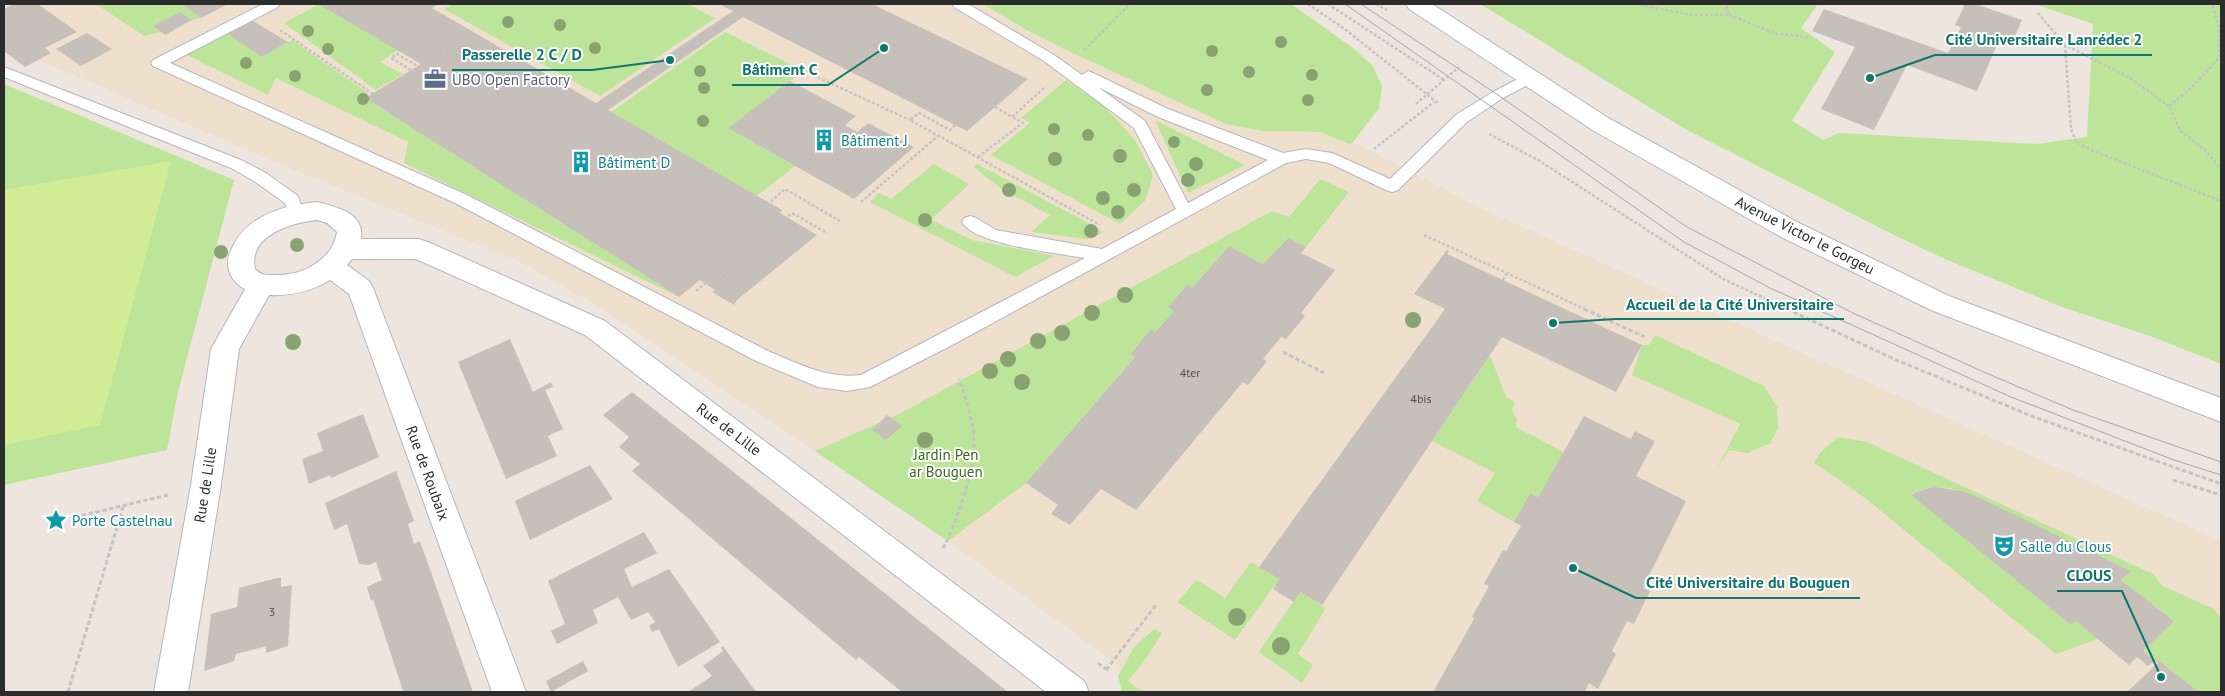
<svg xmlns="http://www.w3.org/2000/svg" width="2225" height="696" font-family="'PT Sans',sans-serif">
<rect width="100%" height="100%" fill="#eee5de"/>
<path fill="#efe0ce" d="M38 4H1291L1353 48 1373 66 1382 86 1379 108 1353 142 1485 210 2221 541V692H1122L1115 663 948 541 599 307 520 262 265 158 39 60 51 54 45 48 77 32Z"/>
<path fill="#bce59a" d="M96 4H181L201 18 192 20 180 12 153 26 161 32 144 36Z
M319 4 398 50 380 62 403 74 376 90 284 23Z
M453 4H688L715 18 600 96 444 9Z
M983 4H1291L1353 48 1373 66 1382 86 1379 108 1353 142 1349 144 1320 132 1263 131 1226 124 1075 54 1027 30Z
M1480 4H1818L1801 28 1835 52 1792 121 1823 140 1839 133 2036 144 2087 137 2093 24 2035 4 2221 5V364L2150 336 2062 307 1945 259 1896 236 1685 129Z
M725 32 804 71 728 128 795 166 757 196 611 112Z
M228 34 262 57 292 40 369 94 365 98 679 297 404 163 408 142 276 78 268 95 187 55Z
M1066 80 1105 107 1135 140 1153 175 1145 201 1120 224 991 155 1030 123 1021 118Z
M4 84 234 180 178 392 167 450 4 485Z
M1155 120 1245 165 1188 193Z
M934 164 969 184 931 220 972 240 1054 256 1015 277 870 202 879 193 891 199Z
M977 164 1096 227 1103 233 1087 239 1031 232 1050 215 1000 188 974 167Z
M1320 179 1349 192 1306 247 1288 238 1263 264 1229 246 1192 288 1188 285 1168 307 1174 311 1155 332 1150 330 1130 354 1135 357 1026 483 948 541 815 451 899 414 1272 211 1289 217Z
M1655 335 1764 386 1777 407 1778 428 1771 443 1748 453 1729 450 1715 472 1740 424 1632 375 1642 345H1649Z
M1490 355 1506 397 1515 402 1512 410 1517 419 1516 427 1564 452 1538 497 1530 493 1514 522 1477 501 1495 473 1432 441Z
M1838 437 1867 442 2153 574 2163 586 2214 609 2221 618V692H2199L2157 659 2155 660 2143 651 2174 621 2121 580 2131 571 1963 491C1945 487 1928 485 1911 494L2071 625 2076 621 2098 639 2056 654 1865 498 1814 463 1820 453Z
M1251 562 1279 579 1235 640 1177 602 1197 580 1225 598Z
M1300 592 1326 608 1298 654 1313 665 1302 683 1259 652Z
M1154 629 1162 633 1148 656 1128 681 1143 692H1122L1118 676 1134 647Z"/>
<path fill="#d2ec96" d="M171 161 100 425 4 445V190Z"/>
<path fill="#c6bfba" d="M14 4H38L77 32 45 48 51 53 25 67 4 51V9Z
M181 4H228L201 18Z
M318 4H439L432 8 596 103 733 11 719 4H872L1028 79 967 131 743 17 608 110 782 210 780 213 817 235 737 300 734 305 712 292 715 290 700 280 679 297 365 98 421 64Z
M1965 4H1975L2022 20 2014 38 2001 36 1977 91 1907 65 1874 130 1821 109 1855 47 1812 31 1824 9 1948 53 1961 27 1955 25Z
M180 12 192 20 165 35 153 26Z
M253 21 288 42 262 57 228 34Z
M87 33 112 49 81 66 56 49Z
M790 81 856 116 845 125 857 132 868 123 914 147 854 199 728 128Z
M1288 238 1306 247 1301 253 1335 270 1301 313 1305 316 1286 339 1281 337 1263 359 1267 361 1248 385 1243 382 1136 510 1101 489 1070 525 1051 514 1058 505 1026 483 1135 357 1130 354 1151 329 1155 332 1174 311 1168 307 1188 284 1192 288 1229 246 1263 264Z
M1447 250 1449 251 1447 254 1642 345 1616 392 1502 337 1322 605 1300 592 1294 602 1273 589 1279 579 1259 567 1445 309 1414 294Z
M510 339 533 392 551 382 553 387 545 390 563 429 548 436 557 456 506 479 458 362Z
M632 392 721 462 1008 692H902L859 657 856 660 632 471 640 464 619 447 629 437 603 415Z
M363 414 379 457 331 478 330 475 309 484 302 459 323 451 317 433Z
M887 415 902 426 886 440 872 430Z
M1584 416 1631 439 1635 431 1655 441 1636 476 1686 501 1643 588 1650 591 1634 624 1627 621 1612 651 1616 654 1598 689 1589 683 1585 692H1433L1474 619 1472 617 1489 586 1484 584 1503 550 1506 551 1521 526 1514 522 1530 493 1538 497Z
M590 465 613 499 530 540 515 501Z
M396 471 414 521 408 524 414 544 420 541 473 692H401L403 691 373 599 371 601 367 587 382 580 376 562 369 565 359 564 347 524 334 530 325 503Z
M1934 487 1963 491 1982 499 2131 571 2121 580 2174 621 2143 651 2155 660 2148 666 2137 657 2129 665 2076 621 2071 625 1911 495 1918 491Z
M644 532 657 553 624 569 632 587 669 569 720 642 678 667 659 629 652 632 649 626 655 622 648 612 631 620 618 597 593 610 598 623 557 644 551 631 565 624 548 581Z
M281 577V587L292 585 288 646 266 653V646L236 654 234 661 204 671 211 614 237 607 239 588Z
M723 646 756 692H688L712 676 703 666 723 651 721 647Z
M2157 659 2199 692H2127L2158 663 2155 660Z
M583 661 588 671 551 692 546 681Z"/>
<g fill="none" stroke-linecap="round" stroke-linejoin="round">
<g stroke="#b2b6c0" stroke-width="2">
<path id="service" d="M263 4H280L278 7 170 63 467 195 768 351C799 364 827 379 861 375L1085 258C1058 253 975 245 962 222L964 218 970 216 976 218 996 230 1102 249 1176 209 1134 128 1044 61 954 7 952 4H968L1054 55 1082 75 1088 71 1093 73 1168 109 1283 153 1306 149 1332 153 1390 179 1457 114 1493 92 1525 75H1535L1537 78 1535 81 1503 98 1467 122 1398 190 1392 192 1386 190 1329 163 1306 159 1286 163 956 343 870 387 847 391 818 387 756 361 455 203 153 66 151 63 153 60ZM1098 87 1158 117 1268 160 1188 203 1145 121Z
M4 67 241 160 266 173 298 196 304 214 302 218 296 220 290 218 285 203 254 181 231 168 4 77Z"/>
</g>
<g stroke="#b2b6c0" stroke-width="2">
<path id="minor" d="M317 202C337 207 365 213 361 239H419L428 242 605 321 1084 681 1089 692H1046L585 335 416 259H352L347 265 369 281 373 288 526 692H492L349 294 330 280C310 292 291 296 269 295L239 349 221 485 188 692H154L191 485 211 349 245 289C236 285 229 276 228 265 227 257 231 250 234 244 250 214 286 205 317 202ZM317 220 327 223 337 232C333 259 303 276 276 275 268 275 261 276 255 269 248 235 291 223 317 220Z"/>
</g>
<g stroke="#b2b6c0" stroke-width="2">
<path id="secondary" d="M1406 4H1432L1610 119 1799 223 1949 296 2221 398V422L1931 310 1781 237 1594 131 1409 9Z"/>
</g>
<path stroke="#c4c4c4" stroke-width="2.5" stroke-dasharray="3 2" stroke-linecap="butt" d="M1308 4 1346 30 1439 104
M1328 4 1444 80
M1376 4 1387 10
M1636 4 1691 15H1729L1726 4
M2038 13 2065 45 2130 78 2169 106 2180 130 2205 150 2221 169
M1729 15 1777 34 1808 37
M280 30 376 96
M2065 45 2071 129 2076 142 2091 150 2221 201
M1084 50 1130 4
M487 58 494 54
M453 61 442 54 457 45 471 56 484 47 782 222 718 275 726 280
M411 70 391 58 397 54 421 68
M804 71 910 120
M1416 104 1459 67
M2169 106 2191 88 2219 58V27L2212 4
M995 107 1012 117 1045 87
M955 125 950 130 919 113 910 120 1100 225
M1489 134 1538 160 1725 280 1790 310
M1374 149 1434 102
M978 157 1023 123 1012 117
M861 202 938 136
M763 208 785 189 840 221
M781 223 792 213 827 233
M1424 235 1587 310
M767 236 792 251 799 245 772 230
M720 276 740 259
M1503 280 1507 273
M696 291 706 283"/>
<path stroke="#c4c4c4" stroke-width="3" stroke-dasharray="4.5 2.5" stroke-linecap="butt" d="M1584 309 1645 337
M1787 309 1894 359 2034 417 2221 484
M1283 352 1324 373
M2173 480 2221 495
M75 517 168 495
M943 548C956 525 974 470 974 443 974 422 966 399 959 379
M1098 663 1106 669
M1106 670 1156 605
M68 692 123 507"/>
<use href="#service" fill="#fff" fill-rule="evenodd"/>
<use href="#minor" fill="#fff" fill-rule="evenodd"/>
<use href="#secondary" fill="#fff" fill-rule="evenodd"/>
<path stroke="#a1a6b6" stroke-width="1" d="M1345 4 1684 242 1770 288 2011 397 2174 460 2221 475
M1361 4 1498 95 1687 227 1853 313 1986 373 2073 410 2221 462"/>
</g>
<g fill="#88a272">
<circle cx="508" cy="22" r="6"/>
<circle cx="560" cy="25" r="6"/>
<circle cx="308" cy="31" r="6"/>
<circle cx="1281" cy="42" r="6"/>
<circle cx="595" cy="48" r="6"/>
<circle cx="328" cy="49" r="6"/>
<circle cx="1212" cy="51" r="6"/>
<circle cx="246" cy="63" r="6"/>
<circle cx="700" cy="71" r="6"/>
<circle cx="1249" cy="72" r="6"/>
<circle cx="1312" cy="75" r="6"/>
<circle cx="295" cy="76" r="6"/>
<circle cx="704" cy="88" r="6"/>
<circle cx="1207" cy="90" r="6"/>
<circle cx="363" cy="99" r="6"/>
<circle cx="1308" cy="100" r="6"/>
<circle cx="703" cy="121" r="6"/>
<circle cx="1054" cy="129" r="6"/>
<circle cx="1088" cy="135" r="6"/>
<circle cx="1174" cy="142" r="6"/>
<circle cx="1120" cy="156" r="7"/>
<circle cx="1055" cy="159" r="7"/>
<circle cx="1196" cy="164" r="7"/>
<circle cx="1188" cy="180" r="7"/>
<circle cx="1009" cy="190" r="7"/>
<circle cx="1134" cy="190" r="7"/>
<circle cx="1103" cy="198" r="7"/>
<circle cx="1118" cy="212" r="7"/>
<circle cx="925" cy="220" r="7"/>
<circle cx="1091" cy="231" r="7"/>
<circle cx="297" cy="245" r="7"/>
<circle cx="221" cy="252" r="7"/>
<circle cx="1125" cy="295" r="8"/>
<circle cx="1092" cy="313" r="8"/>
<circle cx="1413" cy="320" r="8"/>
<circle cx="1062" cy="333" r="8"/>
<circle cx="1038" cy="341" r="8"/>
<circle cx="293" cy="342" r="8"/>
<circle cx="1008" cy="359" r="8"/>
<circle cx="990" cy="371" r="8"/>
<circle cx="1022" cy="382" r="8"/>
<circle cx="925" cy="440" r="8"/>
<circle cx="1237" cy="617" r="9"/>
<circle cx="1281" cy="646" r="9"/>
</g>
<defs>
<g id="office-bare" transform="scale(1.725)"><path d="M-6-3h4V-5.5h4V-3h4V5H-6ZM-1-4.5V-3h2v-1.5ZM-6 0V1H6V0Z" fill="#5c6f8a" stroke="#fff" stroke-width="2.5" paint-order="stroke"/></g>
<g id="building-bare" transform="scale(1.725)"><path d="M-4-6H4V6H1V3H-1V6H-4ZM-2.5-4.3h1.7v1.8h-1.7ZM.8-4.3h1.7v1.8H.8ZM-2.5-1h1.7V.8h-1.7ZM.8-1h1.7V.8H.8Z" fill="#0f9aa8" stroke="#fff" stroke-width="2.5" paint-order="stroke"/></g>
<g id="sight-bare" transform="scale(1.725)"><path d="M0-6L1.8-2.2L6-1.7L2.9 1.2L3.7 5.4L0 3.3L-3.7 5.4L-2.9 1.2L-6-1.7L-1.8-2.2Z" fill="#0f9aa8" stroke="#fff" stroke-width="2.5" paint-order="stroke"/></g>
<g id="theatre-bare" transform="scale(1.725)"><path d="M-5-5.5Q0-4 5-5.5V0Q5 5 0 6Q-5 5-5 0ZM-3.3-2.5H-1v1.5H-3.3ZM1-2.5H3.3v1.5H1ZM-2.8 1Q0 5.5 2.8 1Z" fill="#0f9aa8" stroke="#fff" stroke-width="2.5" paint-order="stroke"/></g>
</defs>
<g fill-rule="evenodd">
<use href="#office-bare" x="435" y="79"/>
<use href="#building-bare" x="824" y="140"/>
<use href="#building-bare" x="581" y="162"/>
<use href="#sight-bare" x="56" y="520"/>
<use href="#theatre-bare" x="2004" y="546"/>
</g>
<g text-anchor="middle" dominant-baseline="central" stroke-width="4" stroke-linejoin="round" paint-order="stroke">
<g font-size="12" fill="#525150">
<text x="1190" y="372">4ter</text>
<text x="1421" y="398">4bis</text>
<text x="272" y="611">3</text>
</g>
<g font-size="15" fill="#4e5e75" stroke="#fff" text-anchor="start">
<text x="452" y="79">UBO Open Factory</text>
</g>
<g font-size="15" fill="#0d838f" stroke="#fff" text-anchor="start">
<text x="841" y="140">Bâtiment J</text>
<text x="598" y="162">Bâtiment D</text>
<text x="72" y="520">Porte Castelnau</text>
<text x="2020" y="546">Salle du Clous</text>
</g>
<g font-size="15" fill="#2c2c2c" stroke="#fff">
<text transform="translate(1805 235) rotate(27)">Avenue Victor le Gorgeu</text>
<text transform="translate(729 429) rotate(37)">Rue de Lille</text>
<text transform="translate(428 473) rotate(70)">Rue de Roubaix</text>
<text transform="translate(205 485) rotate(-81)">Rue de Lille</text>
</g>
<g font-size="15" fill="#346b1a" stroke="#fff">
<text x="946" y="454">Jardin Pen<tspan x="946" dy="17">ar Bouguen</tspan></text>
</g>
</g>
<path fill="none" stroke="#0f766e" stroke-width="2" d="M1870 78L1935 55H2152M670 60L592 70H452M884 48L828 85H732M1553 323L1615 319H1844M2161 677L2122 591H2057M1573 568L1636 598H1860"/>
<g fill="#0f766e" stroke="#fff" stroke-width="2">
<circle cx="1870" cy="78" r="5"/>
<circle cx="670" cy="60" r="5"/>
<circle cx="884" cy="48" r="5"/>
<circle cx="1553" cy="323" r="5"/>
<circle cx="2161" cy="677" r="5"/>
<circle cx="1573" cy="568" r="5"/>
</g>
<g font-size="16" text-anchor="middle" font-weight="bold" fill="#0f766e" stroke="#fff" stroke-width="4" stroke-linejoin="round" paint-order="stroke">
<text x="2044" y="45">Cité Universitaire Lanrédec 2</text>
<text x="522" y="60">Passerelle 2 C / D</text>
<text x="780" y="75">Bâtiment C</text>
<text x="1730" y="310">Accueil de la Cité Universitaire</text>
<text x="2089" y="581">CLOUS</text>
<text x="1748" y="588">Cité Universitaire du Bouguen</text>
</g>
<rect width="2225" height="696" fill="none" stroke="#2c2c2c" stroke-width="10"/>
</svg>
